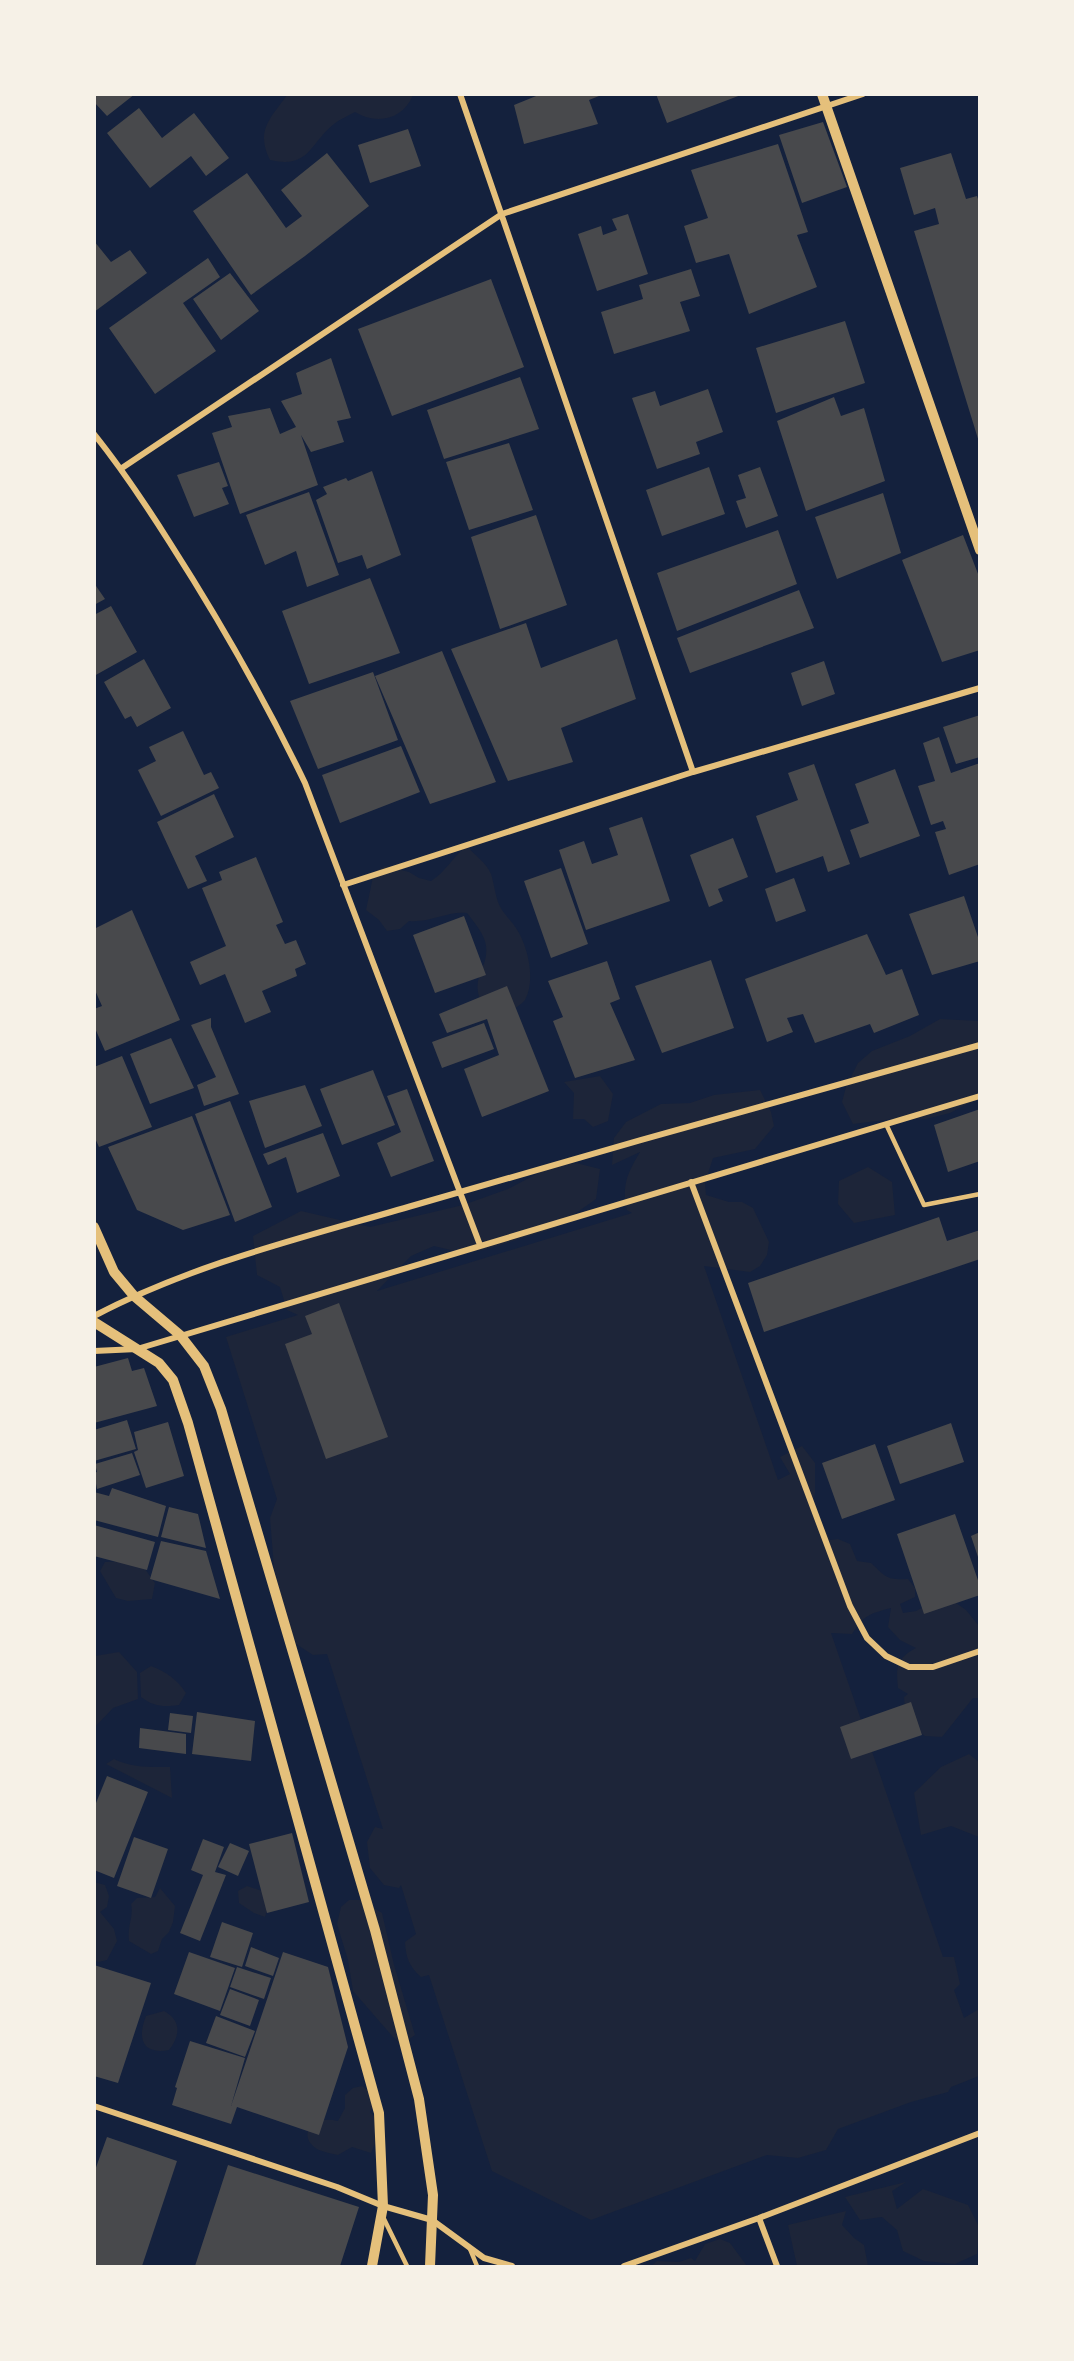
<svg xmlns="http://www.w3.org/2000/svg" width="1074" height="2361" font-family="Cabin,sans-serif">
<rect width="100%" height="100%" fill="#14213d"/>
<path fill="#1d2539" d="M287 95V94L413 95C403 120 376 125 355 112 348 116 340 119 334 124 309 144 310 169 270 160 255 130 271 118 287 95Z
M467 846C475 856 486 862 491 874 495 886 495 899 502 910 506 916 512 922 516 928 528 946 536 980 525 1000 520 1006 512 1010 506 1013L483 1006C468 976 489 971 486 946 485 935 474 922 467 913 447 911 430 923 409 921L400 929 387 931 379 920 366 910 374 872 385 866 409 872 419 878 431 881C446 872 453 856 467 846Z
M940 1019 979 1021V1098L950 1113 926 1119 901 1118 853 1124 842 1102 846 1087 858 1063 872 1051 910 1036Z
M600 1076 613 1094 608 1121 593 1127 584 1119H573L574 1093 564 1082Z
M760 1090 771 1112 774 1126 755 1149 713 1158 705 1183 706 1195 729 1202H742L753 1208 769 1242 767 1255 760 1266 750 1272 704 1266 778 1480 790 1474 780 1457 802 1446 815 1463V1493L811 1511 825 1529 830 1540 838 1539 850 1544 857 1561 871 1563C886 1577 886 1580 908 1579L915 1588V1597L900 1604 903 1613 916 1611 933 1602 952 1600 966 1610 979 1626V1698H973L942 1737 925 1736 906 1722 904 1697 908 1694 898 1688C896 1667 896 1659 916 1648L900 1640 888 1627 891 1608C869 1614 864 1615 852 1634L831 1633 943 1957H954L960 1984 954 1990 964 2018 979 2009V2076L951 2087 948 2092 911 2102 838 2129 826 2150 798 2158 767 2155 591 2220 492 2171 429 1975 421 1977C409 1966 406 1958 405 1942L416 1934 401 1885 399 1888 384 1885 370 1868 367 1842 375 1827 383 1829 327 1654 313 1655 293 1642 274 1568 270 1518 277 1499 226 1337 298 1315 287 1310 280 1287 257 1275 253 1236 301 1211 370 1227 463 1205 508 1189 550 1167 576 1163 600 1169 596 1199 555 1228 484 1250 459 1252 434 1246 411 1256 377 1291 632 1213 627 1210C621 1186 628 1172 640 1152L612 1165 614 1138 626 1122 661 1104 690 1103 714 1095Z
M868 1167 892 1182 895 1215 854 1223 838 1204 839 1181Z
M130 1561 145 1569 155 1583 152 1599 128 1601 116 1598 100 1571 105 1562Z
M119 1652 137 1672 138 1699 113 1708 95 1727V1656Z
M151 1666C166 1672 177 1679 186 1693L179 1705C164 1707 154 1707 141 1697L140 1673Z
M969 1754 979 1762V1837L951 1826 921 1835 914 1793 941 1767Z
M114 1759C132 1768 150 1767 170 1767L172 1798 106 1764Z
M94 1882 105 1885 109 1896 107 1907 100 1912 114 1929 117 1941 107 1960 99 1962 95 1961Z
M247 1886 265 1892 269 1904 265 1917 254 1913 239 1903 238 1891Z
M160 1888 175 1906 173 1922 169 1932 162 1939 158 1951 151 1954 129 1941C127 1926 134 1916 131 1904L137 1898 155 1897Z
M349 1900H361L382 1913 394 1965 415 2035 402 2044 393 2037 353 1991 348 1960 337 1924 341 1907Z
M164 2011C181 2020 181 2035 169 2050 142 2055 137 2038 146 2016Z
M362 2086 370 2092 374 2104 370 2112 375 2117 376 2141 371 2153 352 2147 338 2155C332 2154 325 2152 319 2150 297 2139 308 2114 338 2121L345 2108V2095L353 2088Z
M906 2182 892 2191 897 2209 923 2189 968 2205 979 2227 977 2254 955 2264 924 2261 903 2251 897 2230 882 2217 860 2220 845 2197Z
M846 2211 842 2225 854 2238 864 2245 868 2266H797L788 2225Z
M720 2239 730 2243 747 2266H651L657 2261 679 2262 691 2258 695 2261 705 2244Z"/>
<path fill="#48494c" d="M94 94H135L107 116 94 102Z
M541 94H604L589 100 598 124 524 144 514 105Z
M656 94H741V95L667 123Z
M139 108 162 138 194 113 229 158 206 176 191 156 150 188 107 133Z
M823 122 847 187 802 203 779 135Z
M408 129 421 166 370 183 358 145Z
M778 144 808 232 797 235 817 287 749 314 729 254 696 263 684 226 708 218 691 170Z
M327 153 369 206 305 256 251 295 193 211 247 173 286 228 302 216 281 190Z
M951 153 966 199 977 196 980 205 979 442 914 231 939 224 935 208 914 215 900 168Z
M628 214 648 274 597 291 578 234 601 226 603 235 617 230 612 219Z
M94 241 111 262 130 250 147 273 94 312Z
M208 258 220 277 183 303 216 351 155 394 109 328Z
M691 269 700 296 680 302 690 331 614 354 601 312 643 299 639 285Z
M230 273 259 311 221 340 193 299Z
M491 279 524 367 392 416 358 329Z
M845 321 865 383 776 413 756 348Z
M331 358 351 418 337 421 344 442 311 452 301 435 318 485 240 514 212 433 232 427 228 416 270 408 280 434 296 427 281 401 302 394 296 373Z
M520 377 539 429 444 459 427 410Z
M708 389 723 432 696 442 700 454 657 469 632 398 655 391 660 406Z
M834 397 841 416 864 408 885 481 806 511 777 421Z
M509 443 533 510 469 530 446 462Z
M219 462 228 486 222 488 229 504 194 517 177 475Z
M709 467 725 514 662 536 646 490Z
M760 467 778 516 746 528 736 501 746 498 738 475Z
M372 471 401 555 367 569 362 555 338 563 316 500 327 494 323 487 346 478 348 481Z
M309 492 339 575 307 587 296 551 265 565 246 515Z
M883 493 901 553 837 579 815 517Z
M536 515 567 605 500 629 471 537Z
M778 530 797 584 677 631 657 573Z
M963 535 980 579V650L942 662 902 560Z
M370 578 400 653 309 684 282 611Z
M94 583 105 599 94 605Z
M799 590 814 628 690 673 677 638Z
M111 606 137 652 94 676V615Z
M526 623 541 668 617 639 636 699 561 728 573 762 508 781 451 649Z
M442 651 496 782 430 804 375 676Z
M144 659 171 708 137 727 131 716 125 719 104 682Z
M824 661 835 694 802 706 791 673Z
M373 672 398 740 318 769 290 701Z
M980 715V757L956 764 943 727Z
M183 731 204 775 211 772 219 788 161 816 138 770 156 761 149 747Z
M939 737 951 773 980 763V864L949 875 935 832 946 829 943 821 931 825 918 786 935 781 923 743Z
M401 746 420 792 340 823 322 775Z
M814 764 850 864 828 872 823 856 776 873 756 816 798 800 788 773Z
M895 769 920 836 860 858 850 830 869 823 855 784Z
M214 794 234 837 195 856 207 881 188 889 157 822Z
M642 817 670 901 586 930 559 850 584 841 592 864 618 855 609 828Z
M733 838 748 877 718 889 723 901 709 907 690 855Z
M256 857 283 922 276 925 285 944 296 940 306 964 295 969 297 976 262 991 271 1012 245 1023 225 974 200 985 190 962 226 946 202 888 222 880 219 872Z
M561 868 588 944 551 958 524 881Z
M794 878 806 911 776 922 765 889Z
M964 896 980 943V961L932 975 909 914Z
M132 910 180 1020 105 1051 94 1026V1009L102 1006 94 988V929Z
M464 916 486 975 435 993 413 935Z
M867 934 886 975 902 969 919 1015 874 1033 870 1024 815 1043 803 1014 787 1018 793 1032 767 1042 745 979Z
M711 960 734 1028 662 1053 635 986Z
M607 961 620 999 610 1003 635 1060 575 1078 553 1021 563 1017 548 981Z
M507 986 549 1091 482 1117 464 1069 499 1055 487 1019 447 1033 439 1014Z
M211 1018V1027L239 1094 204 1106 197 1085 216 1077 191 1025Z
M484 1023 494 1049 442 1068 432 1042Z
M171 1038 194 1088 150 1104 130 1054Z
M122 1056 152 1127 99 1147 94 1136V1067Z
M373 1070 395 1125 342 1145 320 1089Z
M305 1085 322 1126 265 1148 249 1101Z
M407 1089 434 1161 391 1177 377 1143 401 1132 387 1096Z
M230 1101 272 1207 235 1222 195 1114Z
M980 1109V1161L948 1172 934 1125Z
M192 1116 230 1215 183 1230 137 1210 108 1147Z
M323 1133 340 1176 297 1193 286 1157 268 1165 263 1154Z
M939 1217 947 1241 980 1230V1259L764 1332 748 1283Z
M339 1303 388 1437 326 1459 285 1344 312 1334 305 1316Z
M128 1358 132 1371 144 1368 157 1406 94 1423V1367Z
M127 1420 136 1449 94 1461V1430Z
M168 1422 184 1476 146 1488 134 1452 138 1450 134 1432Z
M951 1423 964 1462 900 1484 887 1446Z
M875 1444 895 1500 842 1519 822 1463Z
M132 1453 140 1475 97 1489 94 1473 97 1472 95 1464Z
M112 1488 166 1506 158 1537 94 1520V1492L109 1496Z
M169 1507 198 1514 206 1548 161 1537Z
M955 1514 980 1586V1595L924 1614 897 1534Z
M94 1525 155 1542 147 1570 94 1556Z
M980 1532V1560H979L971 1536Z
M161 1541 206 1551 220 1599 150 1579Z
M911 1702 922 1735 851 1759 840 1727Z
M197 1712 255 1721 251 1761 192 1754Z
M170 1713 193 1716 191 1733 168 1730Z
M140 1728 186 1734V1754L139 1748Z
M107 1776 148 1792 114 1878 94 1870V1808Z
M292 1833 309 1902 267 1913 249 1844Z
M134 1837 168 1849 151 1898 117 1886Z
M203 1839 224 1847 215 1872 226 1875 200 1941 180 1933 203 1875 191 1870Z
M230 1843 249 1851 238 1876 218 1867Z
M222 1922 253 1933 242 1967 210 1957Z
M251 1947 279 1958 273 1976 245 1966Z
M189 1952 235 1968 220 2011 174 1994Z
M283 1952 328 1967 348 2047 319 2135 237 2107 231 2124 172 2105 177 2088 175 2087 190 2041 245 2058 231 2106Z
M94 1965 151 1983 118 2083 94 2076Z
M237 1967 271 1978 264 1999 230 1987Z
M230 1989 259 2000 250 2026 220 2015Z
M216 2016 255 2031 245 2057 206 2043Z
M107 2137 177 2161 142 2266H94V2173Z
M228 2165 359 2207 340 2266H195Z"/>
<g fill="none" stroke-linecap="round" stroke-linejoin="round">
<path stroke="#e5c07b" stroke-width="4.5" d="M886 1124 924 1205 980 1194
M384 2219 407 2266
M470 2249 477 2266"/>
<path stroke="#e5c07b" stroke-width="6" d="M460 94 693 772
M94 434C122 469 146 505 170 543 220 621 265 700 305 783L480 1245
M122 468 502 214 863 94
M343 885 693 772 980 688
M691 1182 850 1606 867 1638 886 1656 909 1667H933L980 1651
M94 1316C195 1263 306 1237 415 1205 603 1150 791 1098 980 1045
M94 1351 137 1349 980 1096
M94 2106 337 2187 383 2206 432 2220 484 2258 512 2266
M759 2218 777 2266
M624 2266 759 2218 980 2133"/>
<path stroke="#e5c07b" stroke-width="10" d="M822 94 980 550
M94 1227 114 1272 134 1296 180 1335 204 1366 221 1409 375 1930 419 2099 433 2195 430 2266
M94 1322 159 1363 173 1380 188 1423 379 2113 383 2206 372 2266"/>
</g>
<rect width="1074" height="2361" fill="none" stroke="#f6f1e7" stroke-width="192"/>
</svg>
